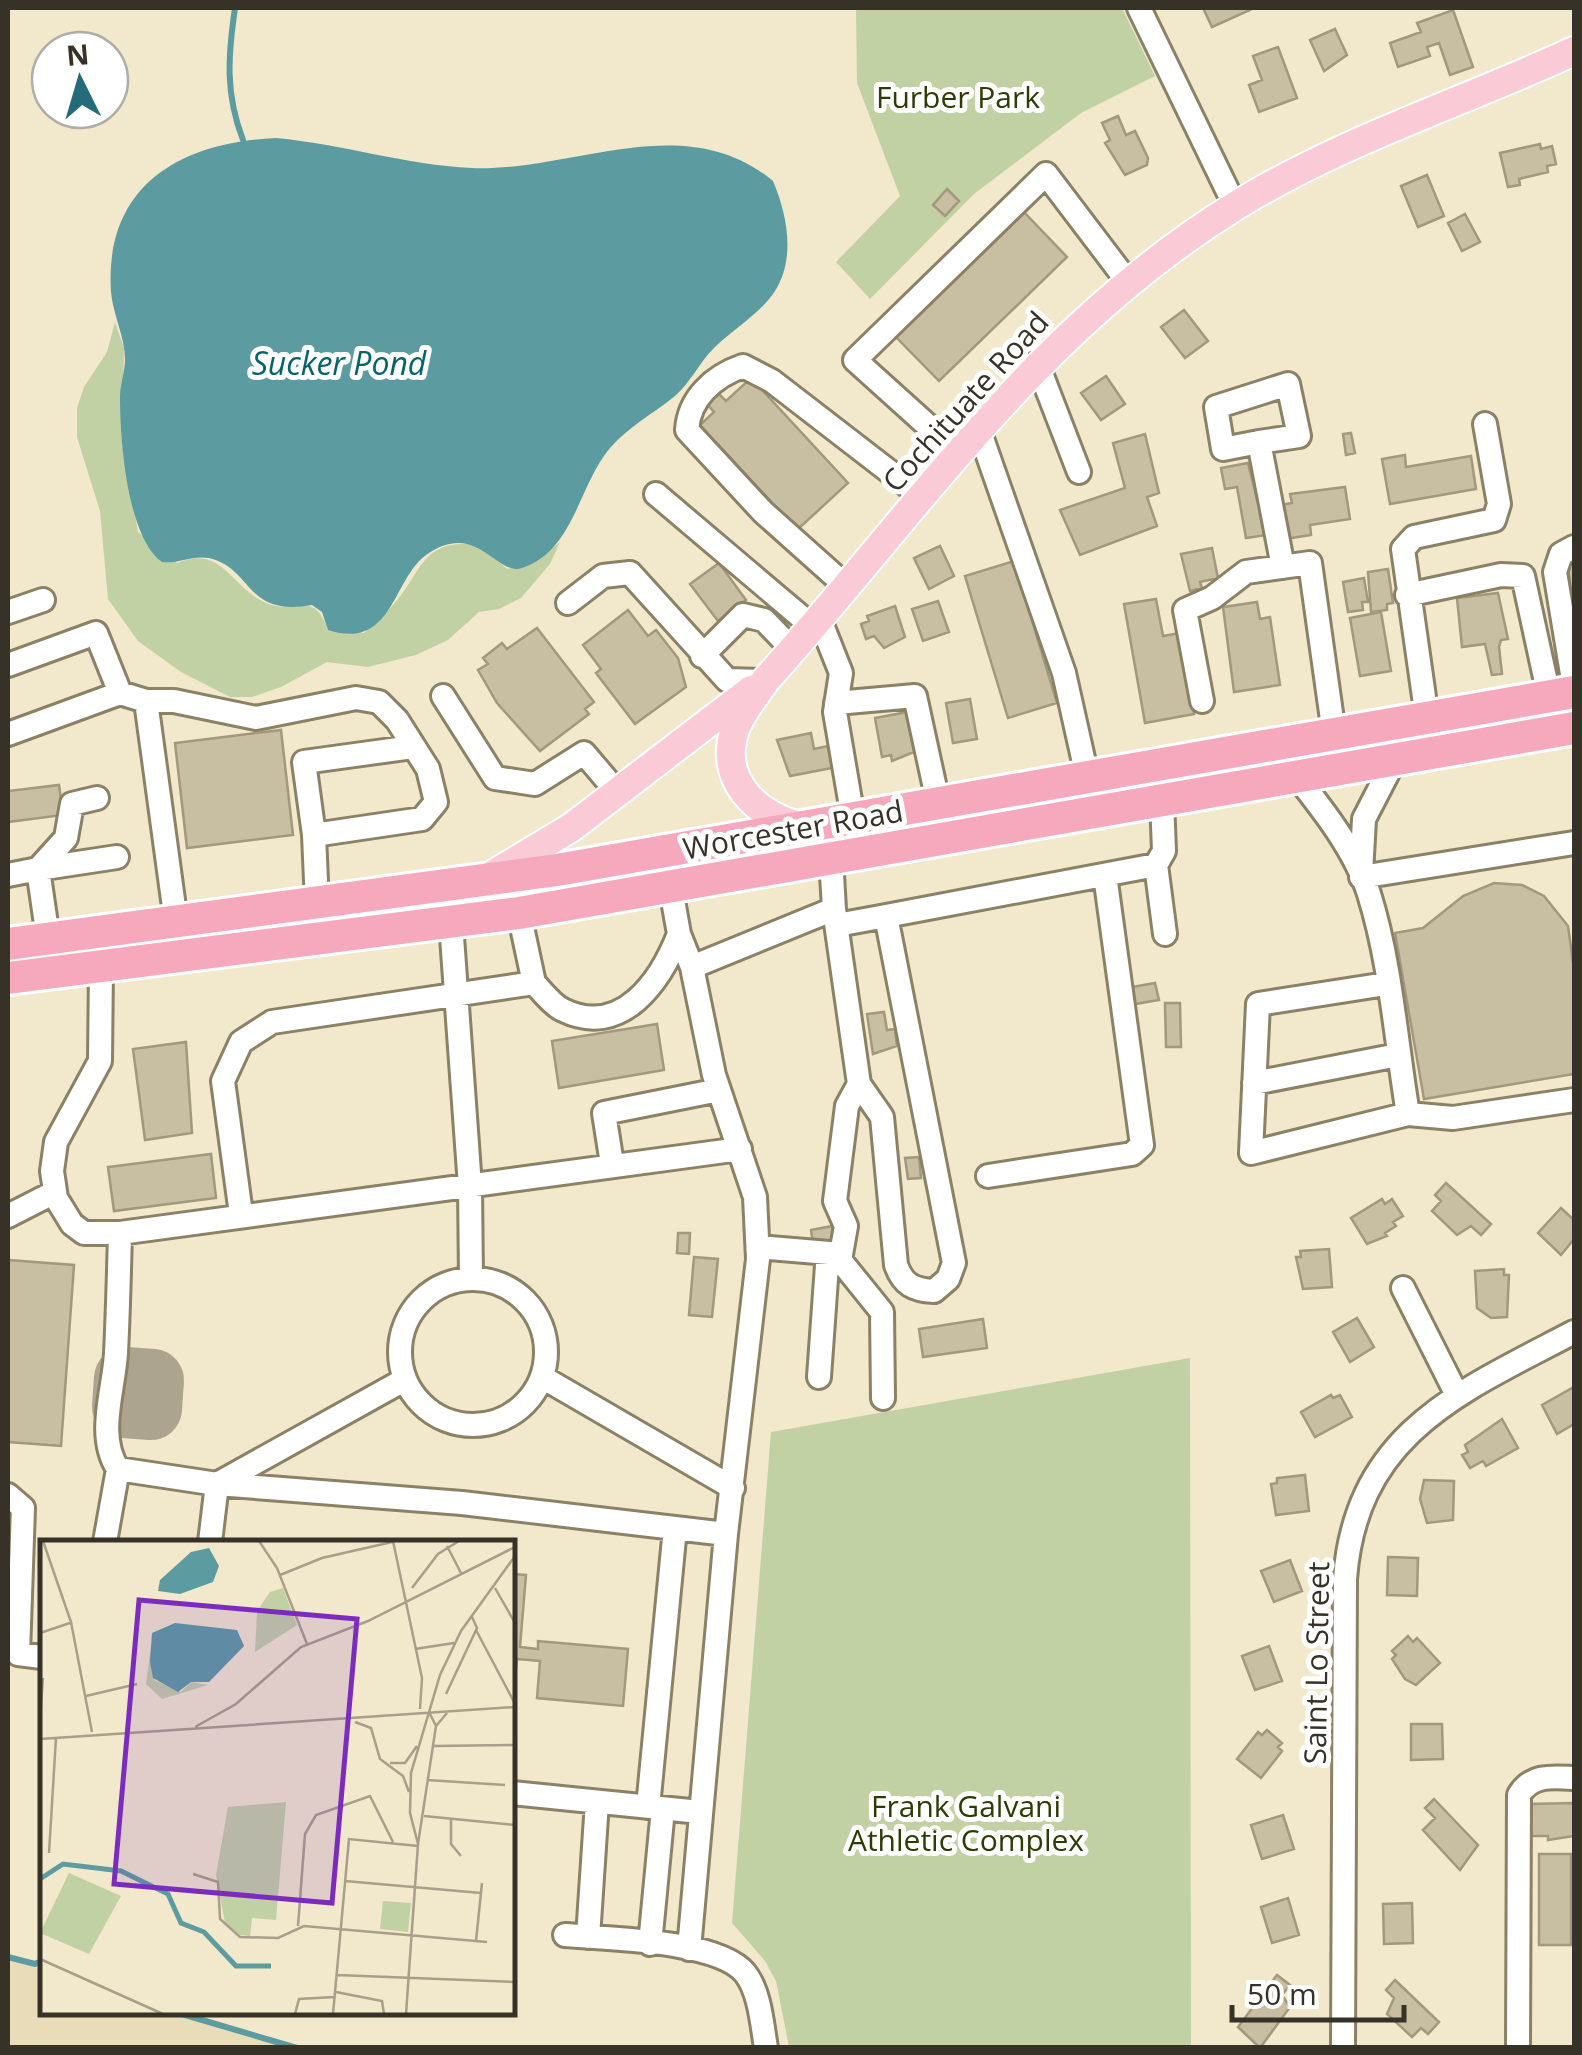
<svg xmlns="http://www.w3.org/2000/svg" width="1582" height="2055" font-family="'Open Sans',sans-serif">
<rect width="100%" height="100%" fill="#f2e8cb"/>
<path fill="#e9dcb8" d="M8 1959 42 1970V2012L177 2013 285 2047H8Z"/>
<path fill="#c2d1a4" d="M856 8H1122L1155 76 1081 113 974 194 870 299 836 262 900 196 857 83Z
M115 322 124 348 122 438 138 532 177 563C221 544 231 586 264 602 295 617 313 587 328 630L364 633C373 623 384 615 393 605 424 571 420 538 479 545L507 569 535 562 560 542 550 564 521 598 499 609 479 612 448 640 416 655 368 667 327 662 281 687 252 697H230L181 672 138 641 108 599 100 511 77 437V408L84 387 107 352Z
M1190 1358 1191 2047H789L776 1981 765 1961 732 1923 771 1432Z"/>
<path fill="#5c9ca1" d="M276 138C342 144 406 165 472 168 573 172 684 107 773 181 787 214 796 258 775 291 760 314 733 329 714 348 699 363 691 382 675 396 653 414 629 426 610 448 578 486 574 551 522 568 496 577 477 519 426 555 392 580 393 651 328 630L322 612 312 605C244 617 254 569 209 558 192 555 178 564 162 562 127 537 120 440 120 397 120 385 125 372 125 359 125 337 113 315 111 292 104 185 181 142 276 138Z"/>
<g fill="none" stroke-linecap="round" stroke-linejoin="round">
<path stroke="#5c9ca1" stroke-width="6" d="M235 8C228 56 225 93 243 140
M8 1957 35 1964 42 1961
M175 2012 297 2048"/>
<path stroke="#aca48e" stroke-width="62" d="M125 1378 153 1380 151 1409 123 1407Z"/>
</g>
<path fill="#c8bea2" stroke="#a1987d" stroke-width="2.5" d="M1203 8H1249L1250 10 1212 27Z
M1453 10 1473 67 1450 75 1439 43 1427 47 1430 56 1398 67 1390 43 1421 32 1417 23Z
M1335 29 1347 55 1324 71 1310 40Z
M1278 47 1297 98 1259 112 1249 85 1262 80 1253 56Z
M1118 116 1126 135 1135 131 1148 158 1147 165 1125 175 1105 143 1110 140 1102 123Z
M1540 144 1541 149 1552 146 1556 164 1547 166 1548 172 1519 179 1520 185 1508 187 1500 153Z
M1427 175 1444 216 1418 227 1401 186Z
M947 189 959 201 945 216 933 205Z
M1023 211 1067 257 939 381 895 336Z
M1465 214 1480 242 1462 251 1448 223Z
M1184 310 1208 341 1185 358 1161 327Z
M1106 376 1125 404 1101 420 1081 393Z
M751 378 848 483 797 530 700 425 714 412 707 404 718 393 726 401Z
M1351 433 1355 453 1346 455 1343 434Z
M1145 434 1159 493 1147 497 1157 526 1080 555 1060 510 1125 488 1113 443Z
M1405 455 1406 467 1471 456 1476 489 1390 504 1382 459Z
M1248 463 1266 535 1246 538 1237 487 1225 489 1221 468Z
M1345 487 1350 519 1310 525 1311 535 1285 539 1280 505 1292 503 1290 494Z
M940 546 954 576 929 589 914 558Z
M1212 548 1218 578 1200 582 1202 588 1190 591 1181 554Z
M1567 557H1574V611L1573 610Z
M1014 561 1057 703 1008 718 965 576Z
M719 563 746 600 718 621 690 584Z
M1388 569 1393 603 1387 604V610L1371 612 1368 572Z
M1364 578 1368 602H1362L1363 610 1348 612 1343 582Z
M1498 593 1508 639 1501 640 1499 647 1502 674 1492 675 1485 644 1462 647 1457 598Z
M1156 599 1163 636 1180 633 1194 714 1145 723 1124 604Z
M938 601 949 632 923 641 912 609Z
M1257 602 1260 619 1270 617 1280 685 1234 692 1223 607Z
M895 606 905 637 884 648 874 636 866 639 861 624 869 621 867 616Z
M628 610 648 636 656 630 678 658 686 687 635 724 596 673 601 669 583 645Z
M1381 612 1391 671 1360 676 1350 618Z
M537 628 594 702 585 709 589 714 540 751 497 703 478 670 488 664 483 658 502 643 507 649Z
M970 699 977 739 953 743 946 703Z
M907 712 914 752 892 761 891 755 882 757 875 718Z
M281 730 293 835 187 848 175 743Z
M811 733 814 749 828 746 832 768 790 776 777 740Z
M59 785 63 815 8 822V791Z
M1494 883 1522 885 1544 896 1568 926 1574 969V1074L1424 1099 1395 933 1423 928 1463 896Z
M1155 983 1159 1000 1135 1004 1132 987Z
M1165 1003H1180L1181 1047H1166Z
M884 1012 887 1030 895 1029 897 1046 873 1054 867 1014Z
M657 1024 664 1070 559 1088 552 1041Z
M186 1042 192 1133 145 1140 133 1049Z
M211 1154 216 1198 114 1211 108 1167Z
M919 1157 921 1178 908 1179 905 1158Z
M1446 1183 1491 1224 1481 1235 1471 1226 1457 1235 1432 1211 1441 1201 1435 1195Z
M1382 1199 1385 1204 1392 1199 1403 1216 1393 1222 1396 1226 1385 1233 1387 1236 1367 1244 1351 1218Z
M1561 1208 1574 1220V1239L1561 1255 1538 1233Z
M832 1226 834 1240 813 1243 811 1230Z
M678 1233H690L689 1254 677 1253Z
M1329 1249 1332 1287 1303 1289 1296 1257H1301L1300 1251Z
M694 1257 718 1259 712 1317 689 1315Z
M8 1260 74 1265 61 1446 8 1442Z
M1504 1269V1275H1509L1507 1317 1491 1318 1477 1308 1475 1271Z
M1357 1318 1374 1347 1350 1362 1333 1332Z
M983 1319 987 1348 923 1357 919 1329Z
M1574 1387V1424L1557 1434 1542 1405Z
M1331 1395 1333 1398 1340 1395 1352 1417 1315 1437 1301 1412Z
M1502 1419 1518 1448 1486 1466 1483 1461 1470 1468 1462 1455 1468 1452 1465 1445Z
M1305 1475 1309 1511 1276 1515 1271 1484 1277 1483V1478Z
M1424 1480 1454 1481 1453 1520 1427 1523 1420 1499Z
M1388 1557 1418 1558 1417 1596 1387 1595Z
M1290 1560 1302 1591 1274 1602 1261 1571Z
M512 1574 526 1575 520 1647 538 1649V1641L628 1649 623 1706 537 1698 540 1661 517 1659 512 1702Z
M1408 1636 1413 1642 1417 1638 1440 1663 1416 1685 1405 1679 1392 1659 1396 1655 1392 1651Z
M1269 1646 1282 1681 1255 1690 1242 1656Z
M1411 1724H1442L1443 1759 1411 1760Z
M1267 1730 1282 1743 1278 1747 1282 1751 1261 1778 1237 1759 1258 1732 1262 1735Z
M1434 1799 1478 1845 1460 1870 1423 1830 1435 1818 1425 1808Z
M1574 1803V1836L1548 1840V1836H1529L1528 1804Z
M1283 1815 1294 1849 1262 1859 1251 1825Z
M1539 1854H1571V1945H1539Z
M1288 1898 1299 1935 1272 1943 1261 1907Z
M1412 1903 1413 1943 1384 1944 1383 1904Z
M1277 1975 1290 1985 1282 1995 1290 2007 1260 2048 1238 2027Z
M1395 1980 1439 2022 1428 2034 1421 2028 1412 2037 1387 2014 1394 1998 1386 1990Z"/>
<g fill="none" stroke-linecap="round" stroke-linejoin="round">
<g stroke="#8a8166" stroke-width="28">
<path id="minor" d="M1139 8 1235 206
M1037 363 1079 472
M978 427 1064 673 1087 776
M1259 442 1223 449 1216 407 1288 384 1299 436 1259 442 1283 567
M957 452 855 360 1046 174 1128 282
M656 494 813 627
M1574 547 1561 554 1555 572 1574 686
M847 587 763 512 687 430C689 398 714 376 743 366L772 381 921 496
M1407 595 1501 575 1523 576 1549 696
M568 603 603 576 630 573 727 680 765 681
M8 612 43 600
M820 620 841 673 835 712 853 818
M702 656 743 615 764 620 793 650
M8 665 96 633 120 693
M443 696 495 778 535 784 584 753 617 792
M146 701H174L256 718 356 698 379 702 397 720 428 769 436 802 422 819 314 835 317 904
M1202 701 1185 610 1212 598 1246 572 1310 563 1334 734
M836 703 915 696 938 802
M1427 718 1403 549 1414 537 1494 520 1499 504 1485 424
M8 734 120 693 146 701 176 922
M1297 777C1324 811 1356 852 1369 894 1391 964 1396 1042 1408 1114L1251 1153 1258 1004 1386 984
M97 798 72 804 66 838 38 869 117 857
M314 835 304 762 413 747
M831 858 834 909 859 1084 882 1117 896 1265C903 1285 914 1290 934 1291L948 1279 954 1263 886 916 1156 865 1165 934
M1156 865 1164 851 1162 800
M1361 874 1364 819 1395 759
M8 875 38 869 48 938
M1361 877 1574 843
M671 889 679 934 692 967 714 1075 755 1197 758 1259 726 1534 689 1949
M519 913 534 983
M451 923 470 1186 471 1279
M837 925 886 916
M101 967 100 1061 56 1142 52 1171 56 1198 72 1224 84 1233H120L740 1149
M692 967 834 909
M1254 1083 1398 1055
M1408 1114 1453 1118 1574 1100
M612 1164 604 1113 719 1090
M988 1176 1132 1154 1142 1145 1105 875
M241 1214 223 1081 241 1042 272 1022 534 983C542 991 552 1005 563 1010 622 1039 661 980 679 934
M8 1216 55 1192
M120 1233C119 1273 118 1313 116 1353 114 1390 96 1436 118 1469L217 1484 462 1503 726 1534
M758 1247 841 1254
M840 1260 882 1312 883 1398
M400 1352a73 73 0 1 1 146 0a73 73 0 1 1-146 0Z
M1403 1288 1457 1395
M542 1377 733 1488
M819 1377 827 1265 840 1260 846 1226 835 1201 847 1106 859 1084
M8 1495 23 1508 18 1654 42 1657
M105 1542 118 1469
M210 1542 217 1484 404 1380
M512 1793 700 1812
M648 1807 675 1528
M565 1935C608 1939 718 1940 745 1973 760 1992 762 2024 766 2048
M588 1937 597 1802
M650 1944 663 1809
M1343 2048 1345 1579C1356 1433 1460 1392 1574 1332
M1518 2048 1519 1795C1531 1774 1553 1777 1574 1778"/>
</g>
<g stroke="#fff" stroke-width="32">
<path id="major" d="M804 827C757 818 716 778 736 727 743 710 755 696 765 681 919 509 1036 329 1237 205 1343 140 1462 103 1574 51
M494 874 572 827 751 690"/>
</g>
<g stroke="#fff" stroke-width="38">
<path id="highway" d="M8 944 557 870 1574 692
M8 978 519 913 1574 728"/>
</g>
<use href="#minor" stroke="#fff" stroke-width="22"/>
<use href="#major" stroke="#facbd7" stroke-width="28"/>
<use href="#highway" stroke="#f6a8bc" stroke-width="32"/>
</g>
<g text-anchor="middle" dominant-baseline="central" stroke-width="10" stroke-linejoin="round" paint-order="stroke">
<g font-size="30" fill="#2e3b04" stroke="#fff">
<text x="958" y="96">Furber Park</text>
<text x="966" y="1805">Frank Galvani<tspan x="966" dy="34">Athletic Complex</tspan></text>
</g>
<g font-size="30" fill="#363227" stroke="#fff">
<text transform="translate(965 401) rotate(-48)">Cochituate Road</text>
<text transform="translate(793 829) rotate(-10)">Worcester Road</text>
<text transform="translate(1316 1663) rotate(-89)">Saint Lo Street</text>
</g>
<g font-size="32" font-style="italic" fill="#03646a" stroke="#fff">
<text x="339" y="362">Sucker Pond</text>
</g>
</g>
<g transform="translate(40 1540)">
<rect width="475" height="475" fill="#f2e8cb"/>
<path d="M243 48 257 85 215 112 217 71 230 52ZM111 106 114 140 141 152 151 142 168 145 122 159 106 144ZM246 262 236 380 212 378 210 396 200 395 185 383 176 335 188 267ZM29 333 81 356 49 414 0 393ZM343 361 371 363 368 392 340 389Z" fill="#c2d1a4"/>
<path d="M169 8 179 26 173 42 140 54 118 51 120 40 151 12ZM135 83 197 90 204 106 169 142H151L138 152 113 138 110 122 112 93Z" fill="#5c9ca1"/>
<path fill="none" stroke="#5c9ca1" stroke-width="5" d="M0 339 23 324 81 331 128 354 141 383 164 392 196 426H231"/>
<path fill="none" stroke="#a79f89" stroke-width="2.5" d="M3 1 31 82 52 192M219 1 237 28 267 104M353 1 382 138 380 169M407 6 421 33M240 35 282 18 352 2M372 48 398 14 419 1M455 48 475 83M436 90 474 162M0 93 30 83M375 109 414 103M406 154 437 88 432 77M46 156 97 144M390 174 396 186 407 173M0 179 3 138M315 182 331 188 340 219 363 236 369 252M155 187 196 164 261 107 328 81 475 7M0 199 475 167M393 206 475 205M350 223H365L377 206M387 240 465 245M384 276 475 285M411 279V304L421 316M378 304 370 273 371 233 400 135 421 91 475 16M9 313 16 198M153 334 178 342 180 379 200 397 238 398 264 386 447 402M305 341 441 353M258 386 265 294 276 275 330 256 353 302M436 401 442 343M0 419 123 474M297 435 475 442M296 452 342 461 344 474M255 474 259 459 294 457M293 474 309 299 378 306M366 474 378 304 396 186"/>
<path fill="#7b2cbf" fill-opacity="0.15" stroke="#7b2cbf" stroke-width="5" d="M99 60 317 79 292 363 74 344Z"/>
<rect width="475" height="475" fill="none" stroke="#363227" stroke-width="5"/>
</g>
<rect width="1582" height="2055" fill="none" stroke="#363227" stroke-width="20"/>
<g transform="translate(80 80) rotate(355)"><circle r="48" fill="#ffffff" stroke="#afada9" stroke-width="2.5"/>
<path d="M0-8L18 38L0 25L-18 38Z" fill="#256c7a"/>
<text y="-15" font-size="28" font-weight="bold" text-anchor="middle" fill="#363227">N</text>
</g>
<path d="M1232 2005v15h172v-15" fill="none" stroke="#363227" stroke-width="5"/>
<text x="1247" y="2005" font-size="30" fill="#363227" stroke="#ffffff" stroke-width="8" paint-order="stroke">50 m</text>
</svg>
